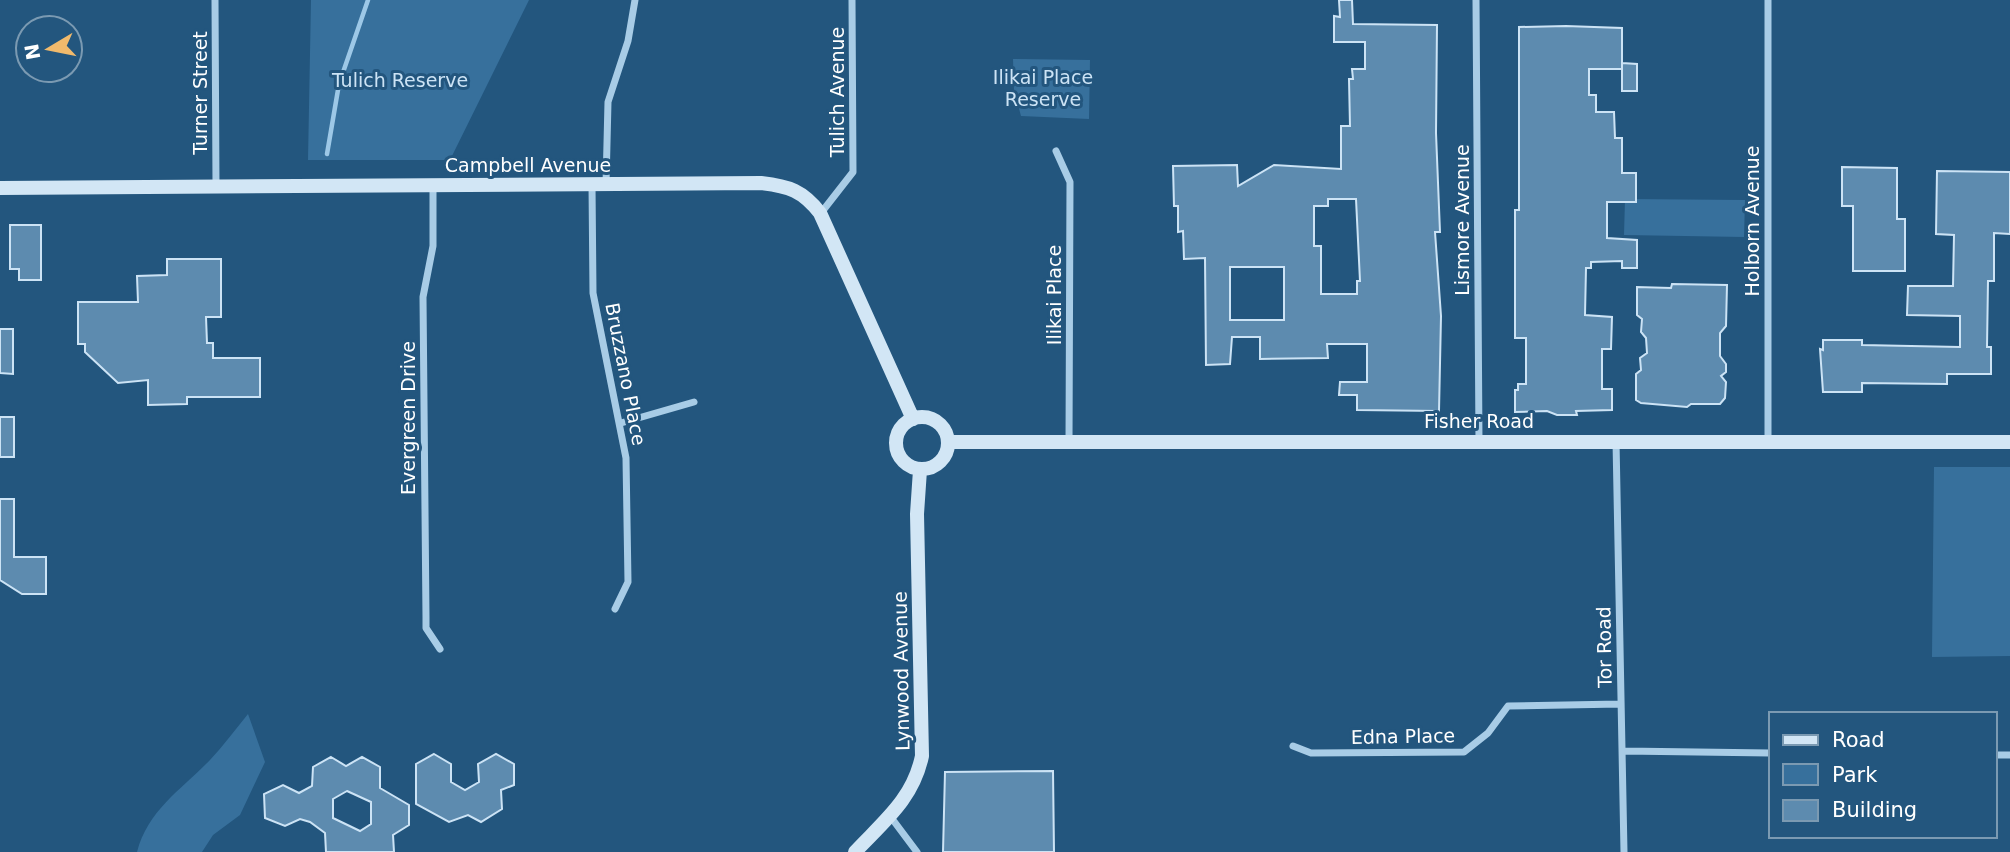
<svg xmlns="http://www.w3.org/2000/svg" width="2010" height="852" font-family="'DejaVu Sans',sans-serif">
<rect width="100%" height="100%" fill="#23567e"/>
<path fill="#37709c" d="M311 0H529L450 160H308Z
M1013 59 1090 60 1089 119 1021 116 1014 90Z
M1625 199 1745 200 1744 237 1624 235Z
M1934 467H2010V656L1932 657Z
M248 714 265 762 240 815 213 835 202 852H137C148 810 181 790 210 760 223 746 235 730 248 714Z"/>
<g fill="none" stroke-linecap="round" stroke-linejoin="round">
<path stroke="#9dc8e7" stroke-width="4.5" d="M327 154 339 84 368 0"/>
</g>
<path fill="#5d8baf" stroke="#cce3f5" stroke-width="2" fill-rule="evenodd" d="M1339 0H1352L1353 24 1437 25 1436 133 1440 232H1435L1441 316 1439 411 1357 410V395H1339L1340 382H1367V344H1327L1328 358 1260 359V337H1232L1230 364 1206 365 1205 258 1184 259 1183 231 1178 232V206H1174L1173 166 1237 165 1238 186 1274 165 1341 169V126H1350L1349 79H1353L1352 69H1365V42H1334V16L1340 17ZM1328 199H1356L1360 281H1357V294H1321V246H1314V206H1328ZM1230 267H1284V320H1230Z
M1566 26 1622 28V69H1589V95H1596V112H1614L1615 138H1622V173H1636V202H1607V238L1637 240V268H1622V261L1591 262V268H1586L1585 315 1612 317 1611 349H1602V389H1612V410L1576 411 1577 415H1557L1547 411 1515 412V390H1518V384H1526V338H1515V210H1519V27Z
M1622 63 1637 64V91H1622Z
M1842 167 1897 168V219H1905V271H1853V206H1842Z
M1937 171 2010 172V234L1994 233V281H1988L1987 347H1991V374H1947V384L1862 383V392H1823L1820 349 1823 350V340H1862V345L1960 347V316L1907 315 1908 286H1953L1954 235 1936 234Z
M10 225H41V280H19V269H10Z
M167 259H221V317H206L207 343H213V358H260V397H187V404L148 405V380L118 383 85 352V344H78V302H138L137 276 167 275Z
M1672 284 1727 285 1726 326 1720 333V356L1726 364V372L1721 376 1726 382 1725 398 1720 404H1691L1687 407 1641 403 1636 400V374L1641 370 1640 358 1647 353 1646 338 1641 332 1642 319 1637 315V287L1671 288Z
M0 329H13V374L0 373Z
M0 417H14V457H0Z
M0 499H14V557H46V594H22L0 580Z
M434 754 451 764V782L465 790 479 782 478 764 496 754 514 764V785L501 790 502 809 481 822 468 815 449 822 416 804V764Z
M331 757 346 766 362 757 380 767V788L409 805V825L393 835 394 852H326L325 833 310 822 300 819 285 826 265 818 264 794 283 785 299 793 312 786 313 767ZM347 791 371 802V824L360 831 333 818V799Z
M1053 771 1054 852H943L945 772Z"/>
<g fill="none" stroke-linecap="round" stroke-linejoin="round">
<path stroke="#a8cce6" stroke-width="7" d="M215 0 216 185
M1476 0 1479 441
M1056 151 1070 182 1069 441
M606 184 608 102 628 41 635 0
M433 185V246L423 297 426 617V628L440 649
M592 185 593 293 626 458 628 582 615 609
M821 213 853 172 852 0
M621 423 694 402
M1616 441 1624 852
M1768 443V0
M1293 746 1311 753 1464 752 1488 733 1508 706 1620 704
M1624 751 1770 753
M1994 755H2010
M890 816 917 852"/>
<path stroke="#d2e6f5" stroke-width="14" d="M0 188 761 183C789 186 803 191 820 213L913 419
M896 443a26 26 0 1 1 52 0a26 26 0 1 1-52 0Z
M949 442H2010
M855 852C884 821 913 799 922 756L917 514 920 470"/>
</g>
<g text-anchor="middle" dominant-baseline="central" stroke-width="6" stroke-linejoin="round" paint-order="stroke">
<g font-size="19" fill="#cce3f5" stroke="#23567e">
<text x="1043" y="77">Ilikai Place<tspan x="1043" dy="22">Reserve</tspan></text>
<text x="400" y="80">Tulich Reserve</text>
</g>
<g font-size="19" fill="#fff" stroke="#23567e">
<text transform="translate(837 92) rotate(-90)">Tulich Avenue</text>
<text transform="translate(200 93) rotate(-90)">Turner Street</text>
<text x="528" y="165">Campbell Avenue</text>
<text transform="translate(1462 220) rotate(-90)">Lismore Avenue</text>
<text transform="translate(1752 221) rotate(-90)">Holborn Avenue</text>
<text transform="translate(1054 295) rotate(-90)">Ilikai Place</text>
<text transform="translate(626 374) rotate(79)">Bruzzano Place</text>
<text transform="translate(408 418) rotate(-90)">Evergreen Drive</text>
<text x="1479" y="421">Fisher Road</text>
<text transform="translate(1604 647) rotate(-91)">Tor Road</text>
<text transform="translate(901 671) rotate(-91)">Lynwood Avenue</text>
<text transform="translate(1403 736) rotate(-1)">Edna Place</text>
</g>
</g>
<rect x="1769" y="712" width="228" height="126" fill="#23567e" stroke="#7b9ab2" stroke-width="2"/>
<rect x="1783" y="735" width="35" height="10" fill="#d2e6f5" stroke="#7b9ab2" stroke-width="2"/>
<text x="1832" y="747" font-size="21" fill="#ffffff">Road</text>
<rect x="1783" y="764" width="35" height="21" fill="#37709c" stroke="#7b9ab2" stroke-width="2"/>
<text x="1832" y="782" font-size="21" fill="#ffffff">Park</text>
<rect x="1783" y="800" width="35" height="21" fill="#5d8baf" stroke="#7b9ab2" stroke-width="2"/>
<text x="1832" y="817" font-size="21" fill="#ffffff">Building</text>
<g transform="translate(49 49) rotate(260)"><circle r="33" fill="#23567e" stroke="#7b9ab2" stroke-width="2"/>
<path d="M0-5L12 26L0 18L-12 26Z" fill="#f1ba6c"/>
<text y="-10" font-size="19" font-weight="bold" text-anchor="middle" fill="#ffffff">N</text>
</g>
</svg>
